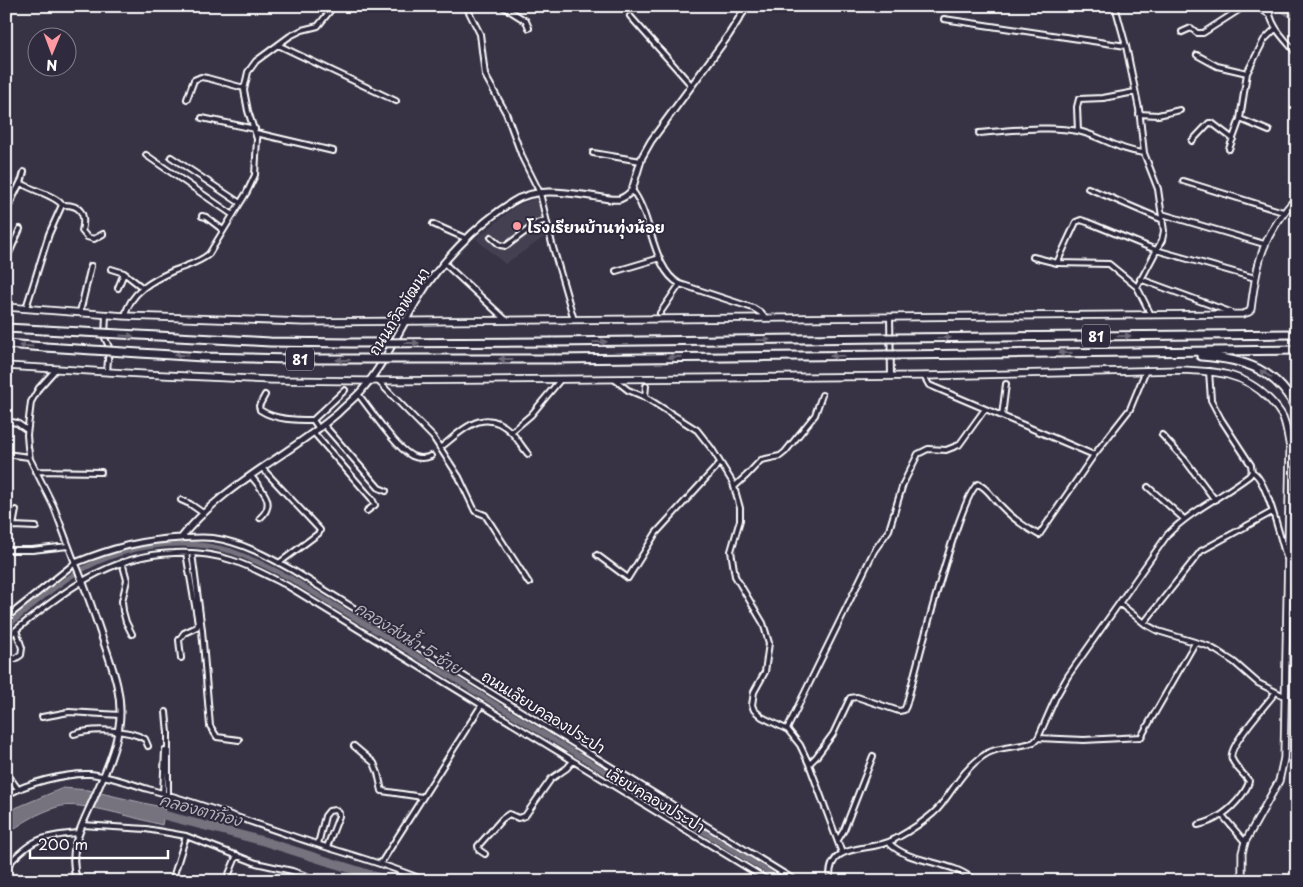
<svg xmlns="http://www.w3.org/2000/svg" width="1303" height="887" font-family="'Playpen Sans','Playpen Sans Thai',sans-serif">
<rect width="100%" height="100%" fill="#373345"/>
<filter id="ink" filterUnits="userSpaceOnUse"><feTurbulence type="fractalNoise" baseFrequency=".02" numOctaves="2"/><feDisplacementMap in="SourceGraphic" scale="10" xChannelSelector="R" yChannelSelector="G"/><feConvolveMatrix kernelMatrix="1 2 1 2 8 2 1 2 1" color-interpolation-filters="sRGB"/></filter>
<g filter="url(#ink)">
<path fill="#444051" d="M539 197 546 236 505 264 476 239 516 206Z"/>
<path fill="#76737f" stroke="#adabb2" d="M63 788 88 790 165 808 162 825C137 819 80 800 57 807 38 813 21 823 6 835V816L13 809Z"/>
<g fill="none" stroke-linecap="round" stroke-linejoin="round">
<path stroke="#76737f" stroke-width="5" d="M1276 6 1297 19
M6 627C28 610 49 590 73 575 119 546 178 536 231 551 251 558 270 568 290 578L783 881"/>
<path stroke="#76737f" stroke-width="9" d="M152 812 263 841 390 881"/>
<g stroke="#fff" stroke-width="8">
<path id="minor" d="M466 6 480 34 485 75 506 113 523 159 540 193 552 244 574 320
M502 6 526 21 529 28
M1115 6 1126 46 1139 109 1144 153 1158 189 1164 231 1162 240 1137 287 1151 315
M1256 6 1270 15
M1269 6C1269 26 1285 39 1297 54
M1292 6 1297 9
M630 16 692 86
M944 19 1126 46
M1182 32 1191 28 1197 33H1203L1245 6
M278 45 396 101
M1197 55 1217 66 1247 73
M187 99 194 80 201 77 207 78 244 88
M1139 114 1158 115 1180 110
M202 118 255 129
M1240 119 1269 131
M1078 131 1077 107 1079 99 1103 98 1135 92
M256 133 333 151
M979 133C1009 131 1049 125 1078 131 1101 136 1120 151 1144 153
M1192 141 1209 123H1212L1233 139
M1229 149 1240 119 1247 73 1264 40 1276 28
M593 153 641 161
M146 155 233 215
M171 157 240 203
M24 172 21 183C33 191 55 195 62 205
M1183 181 1283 212
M1088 188 1163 220
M632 190C652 214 652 270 680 284L753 308 761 313 765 318
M6 212 21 181
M1162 214 1264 244
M202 216 206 217 223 230
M433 224 467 239
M491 237 500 245 506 246 537 223 546 220
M1033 257 1057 263
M6 260 20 229
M444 263 506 320
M111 269 124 273 143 288
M616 271 660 258
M1140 279 1230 312
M1137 287 1109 264 1057 263 1076 222 1081 220 1087 222 1156 250 1255 278
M118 288 124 273
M26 308 49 234 62 205C81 204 86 214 82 231L87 237 94 239 103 234
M80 312 91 266
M660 313 680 284
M106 314 105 338 109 347 107 372
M125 316C130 292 153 280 173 271 185 266 199 263 209 254L247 192 255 175 257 139 248 111 244 90 248 72 256 61 290 36 302 30 318 26 334 6
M890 317 891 376
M924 376 929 385 1094 455 1130 409 1146 370
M614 379 628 390 645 397 697 430 712 449 733 483 740 508V520L731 551 735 576 763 623 769 643 765 672 754 692 752 705 754 710 762 717 788 730 800 745 809 764 842 853
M378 381 433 437 459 477 475 511 485 515 529 583
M358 394C371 410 395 447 412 456 419 459 424 459 431 456
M265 395 259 406 260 410C275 420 296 420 313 420
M645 397 646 386
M1002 416 1006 384
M6 421 17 423 27 430
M324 425 379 488 386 491
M319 429 313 420 345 390
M511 432 531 415 561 379
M314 433 372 499 375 505 367 511
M1162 435 1185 460 1215 500
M440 448C462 431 484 405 511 432 517 438 522 447 528 454
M6 454 29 457
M262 468 320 530 319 533 279 563
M35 471 101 472
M1252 472C1266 476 1281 541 1286 557
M251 476C262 490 277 503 260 518
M734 487 747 475 761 460 780 456 785 452 815 415 822 395
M1148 487 1184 519
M181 500 190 504 203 513
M13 526 16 510
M6 531 8 527 13 526 36 527
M181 538C192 538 203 537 213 538 242 542 269 557 294 571L796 881
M6 550H32L68 546
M192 553 202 630 210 726 217 737 239 740
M597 555 628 578 656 533 720 463
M122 562 127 580 122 601 123 611 126 622 132 634
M1119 603 1145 624 1158 631 1208 646 1217 651 1234 662 1258 683 1286 697
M6 618 75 563 54 507 30 459 28 447 27 435 31 402 39 388 56 369
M1144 623 1201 551 1272 512
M6 638C57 597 105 555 174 553 193 552 212 554 231 560 250 566 268 576 286 585L769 881
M6 654 15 659 21 655 22 648 16 630
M181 658 179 640 184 633 197 627 198 623 186 553
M166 712 168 733V794
M42 717 69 712 120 715
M787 729 874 551 889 530 903 484 918 454 928 449 946 450 959 445 985 409
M74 734C92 728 128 729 145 739L148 746
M1038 738 1084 740 1141 737 1195 643
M354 746 374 763 378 773 382 791 422 797
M809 764 816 757 833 734 850 698 857 697 899 711 904 710 906 706C915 674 959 495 978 484 988 488 993 499 1001 506 1012 518 1025 527 1039 535L1094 455
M6 772 18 789
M163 793 165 750
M6 796C25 783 66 773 90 774 110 776 129 783 148 789 196 802 242 819 289 835 335 851 382 862 426 881
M1222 815 1245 842
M82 825 146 829 186 836 256 863 292 871 322 881
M1198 825C1217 821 1230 811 1242 795 1245 790 1248 787 1249 781 1244 774 1235 767 1232 759 1226 748 1267 704 1275 693
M838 840 844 830 873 756
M889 843C911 865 951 859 975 881
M318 844 325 816 329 811 335 810 339 813V816L327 847
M485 854 479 850 478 846 502 819 509 814 518 818 525 816 551 779 567 768 573 761
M381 863 481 706
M6 867C31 839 42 836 78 833
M172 881 186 836
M226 881 237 855
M830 881C827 839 870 854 895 839 908 832 932 817 941 805 954 788 965 768 983 756 996 746 1018 748 1034 742L1038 738 1056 697 1068 676 1168 534C1192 510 1223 496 1249 476L1252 472 1251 465 1221 419 1211 400 1209 371"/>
</g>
<g stroke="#fff" stroke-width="9">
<path id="tertiary" d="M77 881C66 847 85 821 97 791 106 771 116 748 119 726 124 694 111 664 101 634 93 610 85 586 75 563 112 548 142 540 181 538 223 484 287 457 338 413 346 405 355 398 362 390 385 363 400 329 418 299 440 262 476 225 512 202 537 186 569 193 597 197 604 198 613 200 620 199 625 197 629 194 632 190L642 157 651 141 728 36 747 6"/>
</g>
<g stroke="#fff" stroke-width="9">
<path id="secondary" d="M6 307 125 316 304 322 1243 314 1249 312 1251 309C1257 259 1263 235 1297 197
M6 366 142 374 272 380 368 381 924 376 1179 370C1213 371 1244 372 1269 399 1274 404 1279 410 1283 417 1287 427 1288 438 1290 448L1284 758 1279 781 1245 842 1242 853V881"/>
</g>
<g stroke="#fff" stroke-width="11">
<path id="motorway" d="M6 328 44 330
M895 338 1297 334
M552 342 886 338
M6 344 45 347
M895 355 1297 350
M1201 356C1244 359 1277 369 1297 410
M555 359 886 355"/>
</g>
<use href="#minor" stroke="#2f2a3d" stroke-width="4"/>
<use href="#tertiary" stroke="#2f2a3d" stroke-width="5"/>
<use href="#secondary" stroke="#2f2a3d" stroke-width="5.5"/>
<use href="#motorway" stroke="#2f2a3d" stroke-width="7"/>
<g stroke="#fff" stroke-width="11" stroke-linecap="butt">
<path id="motorway-bridge" d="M44 330 270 342 350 343 552 342
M886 338H895
M45 347 203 357 290 359H555
M886 355H895"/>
</g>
<use href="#motorway-bridge" stroke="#2f2a3d" stroke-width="7"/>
</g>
<defs><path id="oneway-solid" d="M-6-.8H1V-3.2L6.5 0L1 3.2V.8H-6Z" transform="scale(1.25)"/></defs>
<g fill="#6d6a77">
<use href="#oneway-solid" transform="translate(127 336) rotate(4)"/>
<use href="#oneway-solid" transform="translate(1124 336) rotate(-1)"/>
<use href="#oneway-solid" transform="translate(944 338) rotate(-1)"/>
<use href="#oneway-solid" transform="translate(763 340) rotate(-1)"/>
<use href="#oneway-solid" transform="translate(600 342) rotate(-1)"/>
<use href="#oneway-solid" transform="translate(412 343)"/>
<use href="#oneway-solid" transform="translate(26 346) rotate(-176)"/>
<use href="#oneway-solid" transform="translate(1065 353) rotate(179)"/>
<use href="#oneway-solid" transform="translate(181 355) rotate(-177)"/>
<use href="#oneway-solid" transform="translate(837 356) rotate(179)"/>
<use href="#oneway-solid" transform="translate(675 357) rotate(179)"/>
<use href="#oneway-solid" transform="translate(506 359) rotate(180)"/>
<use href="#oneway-solid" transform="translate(343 360) rotate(-180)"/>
<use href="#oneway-solid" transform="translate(1266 374) rotate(-146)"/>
</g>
</g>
<circle fill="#ff9aa2" stroke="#2f2a3d" stroke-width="2" cx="517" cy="226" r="5"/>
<g text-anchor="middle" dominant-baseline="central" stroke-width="4" stroke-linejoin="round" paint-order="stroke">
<g fill="#2f2a3d" stroke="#c1bfc5" stroke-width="1">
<rect x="1082" y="324.5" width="28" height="23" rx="4"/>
<rect x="286" y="347.5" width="28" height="23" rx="4"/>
</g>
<g font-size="14" font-weight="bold" fill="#fff">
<text x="1096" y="336">81</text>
<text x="300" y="359">81</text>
</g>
<g font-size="15" font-weight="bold" fill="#fff" stroke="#2f2a3d" text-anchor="start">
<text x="527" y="226">โรงเรียนบ้านทุ่งน้อย</text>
</g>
<g font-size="15" fill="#fff" stroke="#2f2a3d">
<text transform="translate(398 311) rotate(-58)">ถนนถวิลพัฒนา</text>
<text transform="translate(544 711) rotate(32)">ถนนเลียบคลองประปา</text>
<text transform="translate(656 799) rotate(31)">เลียบคลองประปา</text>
</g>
<g font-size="16" font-style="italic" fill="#b4b2b9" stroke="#2f2a3d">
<text transform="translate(409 637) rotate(32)">คลองส่งน้ำ 5 ซ้าย</text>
<text transform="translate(201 809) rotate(15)">คลองตาก้อง</text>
</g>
</g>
<rect width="1303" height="887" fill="none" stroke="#2f2a3d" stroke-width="25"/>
<rect x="12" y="12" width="1278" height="862" fill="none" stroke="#fff" stroke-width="2" filter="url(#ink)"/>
<g transform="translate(52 52) rotate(181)"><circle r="24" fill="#2f2a3d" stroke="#827f8b"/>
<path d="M0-4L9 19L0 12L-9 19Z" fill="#ff9aa2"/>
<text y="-8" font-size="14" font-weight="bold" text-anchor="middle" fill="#ffffff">N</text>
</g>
<path d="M30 850v8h138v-8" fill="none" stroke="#ffffff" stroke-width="2.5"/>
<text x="38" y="850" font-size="15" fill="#ffffff" stroke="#2f2a3d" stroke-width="4" paint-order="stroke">200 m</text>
</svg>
